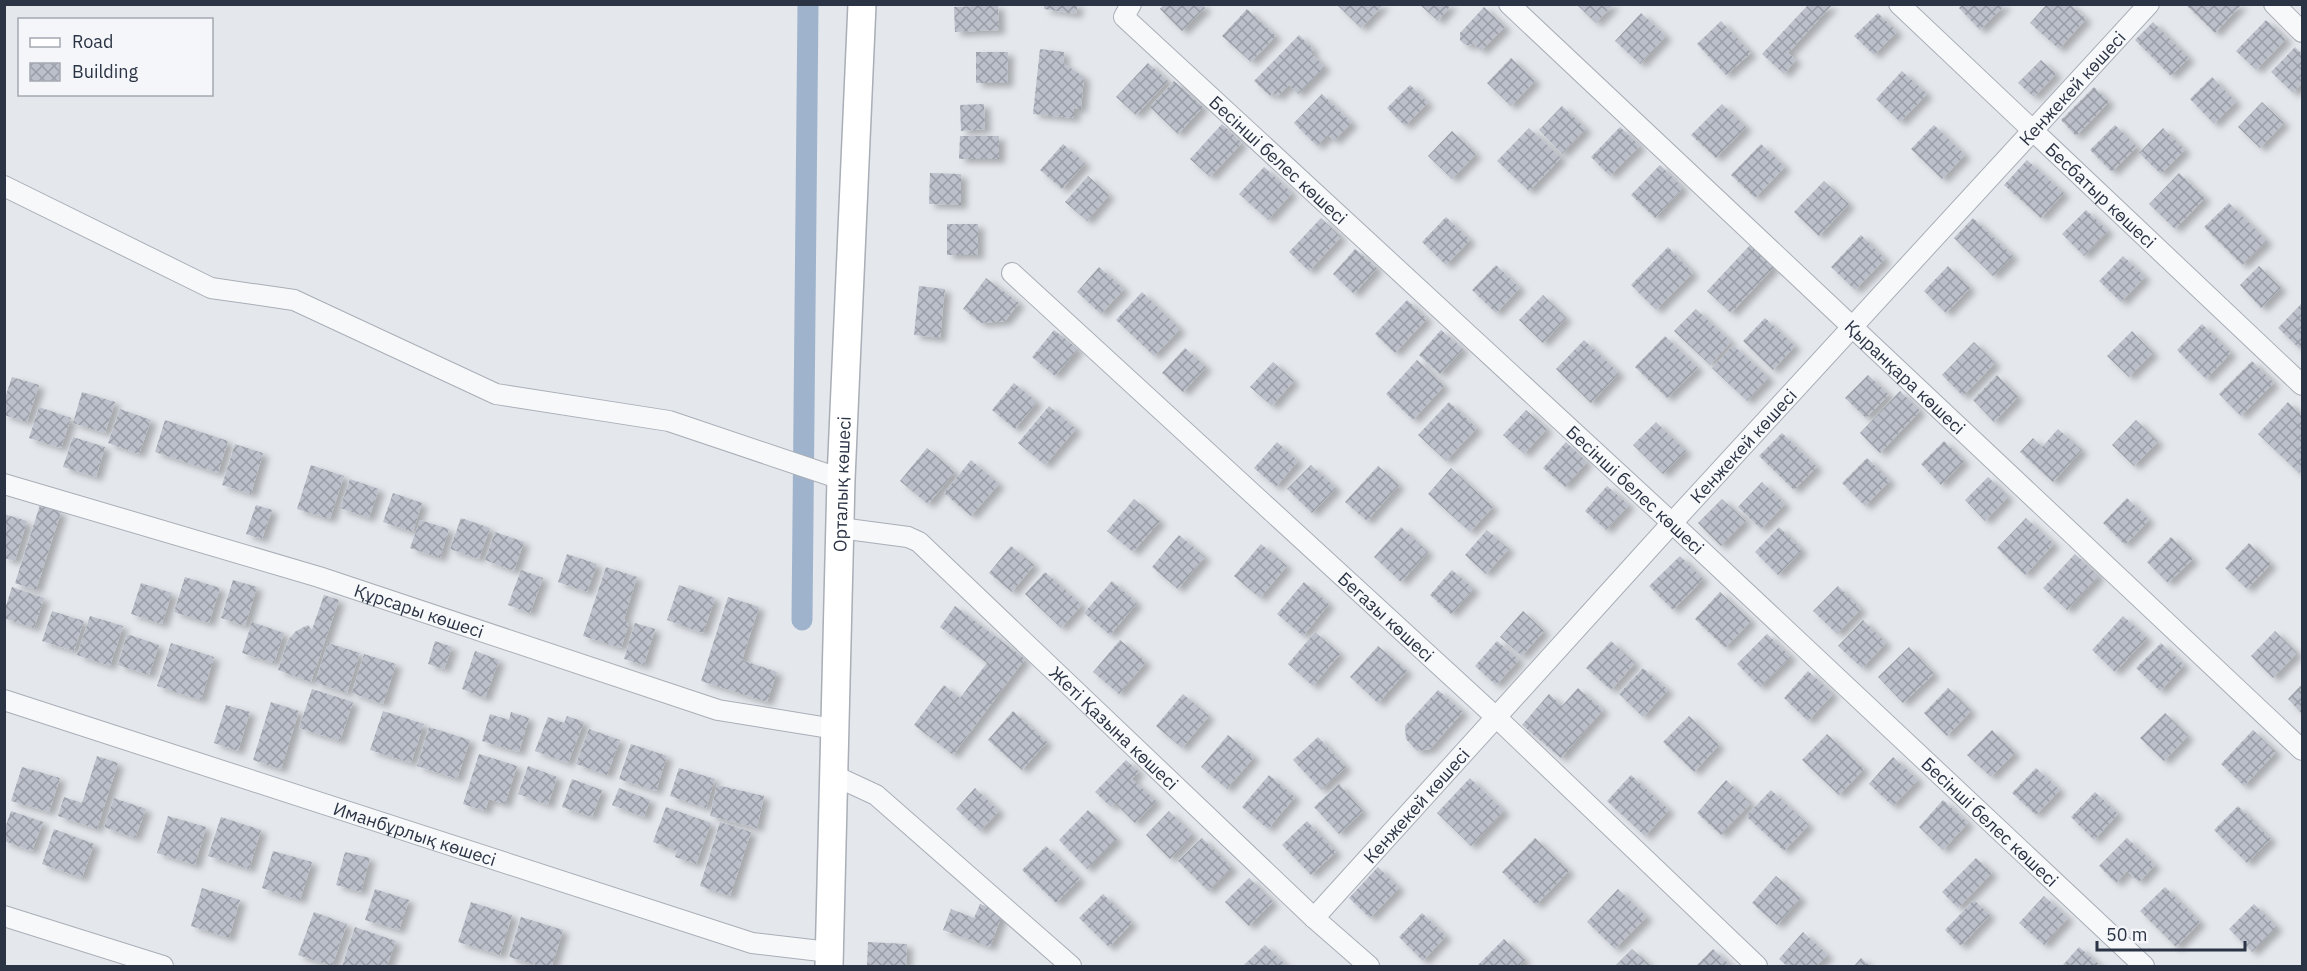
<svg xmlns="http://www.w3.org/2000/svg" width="2307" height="971" font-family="'IBM Plex Sans',sans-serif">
<defs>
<pattern id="building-cross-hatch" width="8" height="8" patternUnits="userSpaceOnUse" patternTransform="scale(1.5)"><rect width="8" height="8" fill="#bbc0ca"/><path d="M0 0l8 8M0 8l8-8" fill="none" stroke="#989da6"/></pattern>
<filter id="shadow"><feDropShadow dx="6" dy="4" stdDeviation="3" flood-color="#0004"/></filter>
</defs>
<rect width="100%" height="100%" fill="#e4e7ec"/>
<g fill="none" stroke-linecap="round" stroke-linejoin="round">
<path stroke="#9fb4cc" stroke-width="21" d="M802 620 808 4"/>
</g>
<path fill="url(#building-cross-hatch)" filter="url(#shadow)" d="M1044 4H1078L1076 14 1044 9Z
M1164 4H1202L1205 8 1182 31 1160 9Z
M1336 4H1384L1361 28Z
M1419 4H1452L1438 21Z
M1576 4H1614L1596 23Z
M1963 4H2006L1980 30 1959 8Z
M2047 4H2070L2086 19 2059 49 2030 23Z
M2185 4H2242L2215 33Z
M998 5 999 30 955 32 954 7Z
M1808 5H1832L1788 53 1796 60 1784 74 1762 54Z
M1484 7 1505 27 1481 51 1473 43 1470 46 1464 44 1460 40V33Z
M1247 9 1276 36 1251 62 1222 36Z
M1641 13 1666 36 1640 64 1615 41Z
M1878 13 1897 32 1874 55 1854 36Z
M2266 20 2286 39 2256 70 2236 51Z
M1721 21 1751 53 1726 75 1697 44Z
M2153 22 2189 58 2171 76 2135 40Z
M1299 35 1314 50 1310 52 1325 67 1298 94 1289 85 1277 97 1273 92 1270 96 1254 81Z
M2295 47 2302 54V83L2293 93 2271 72Z
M1040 49 1064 52 1063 63 1084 77 1081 109 1074 108V118L1033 114Z
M976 52H1008L1007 83H976Z
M1511 58 1535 81 1511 106 1487 83Z
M2041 60 2056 74 2034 97 2018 83Z
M1148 63 1168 81 1136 115 1116 97Z
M1902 71 1927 94 1900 122 1876 99Z
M2212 77 2236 102 2214 124 2190 99Z
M1174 81 1203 107 1178 134 1150 107Z
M1410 85 1428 103 1405 126 1387 108Z
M2094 87 2109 102 2076 136 2061 120Z
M1322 94 1352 123 1334 141 1328 135 1317 146 1294 123Z
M2262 102 2284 123 2260 148 2238 127Z
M984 104 985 129 961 131 960 105Z
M1722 104 1746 127 1716 158 1691 135Z
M1562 106 1586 129 1562 154 1539 130Z
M1222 124 1242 143 1210 177 1190 159Z
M1934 125 1965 155 1942 179 1911 149Z
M2115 125 2137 147 2112 172 2090 150Z
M1620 127 1640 146 1610 176 1591 157Z
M1529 128 1561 158 1529 191 1497 161Z
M2163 128 2185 150 2161 174 2139 153Z
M1452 131 1476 154 1452 179 1428 156Z
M960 136H999V159H959Z
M1063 144 1085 163 1062 189 1040 170Z
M1761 144 1785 167 1755 198 1731 175Z
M2027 160 2064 193 2041 218 2004 185Z
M1660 165 1683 188 1655 218 1631 195Z
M1264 167 1292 193 1268 220 1239 194Z
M930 173 961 174V205L929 204Z
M2179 173 2205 198 2175 229 2149 204Z
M1088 176 1109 195 1087 221 1065 202Z
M1824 181 1849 204 1819 236 1794 212Z
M2229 203 2267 241 2242 265 2204 227Z
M2086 210 2108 231 2084 256 2062 234Z
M1446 217 1470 240 1446 265 1422 242Z
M1321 218 1341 237 1309 271 1289 252Z
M1973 218 2013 256 1993 276 1954 238Z
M947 224H978V255H947Z
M1861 235 1885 259 1855 290 1831 267Z
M1751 244 1774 267 1731 313 1707 291Z
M1668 247 1693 273 1656 310 1631 285Z
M1355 249 1377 268 1354 294 1333 274Z
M2123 256 2145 277 2121 302 2099 281Z
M1496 265 1520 288 1496 313 1472 290Z
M1948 266 1970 288 1946 313 1924 291Z
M2259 266 2281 288 2261 308 2240 285Z
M1099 267 1124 289 1101 314 1077 292Z
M986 278 1019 303 1005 321 981 323 963 309Z
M919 286 945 289 940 338 914 335Z
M1142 292 1180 329 1154 356 1116 320Z
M1543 295 1566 318 1543 343 1519 320Z
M1407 300 1427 319 1395 353 1375 334Z
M2302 303V347L2300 349 2278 328Z
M1696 309 1731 342 1710 365 1674 331Z
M1765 318 1795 346 1773 370 1743 341Z
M2202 324 2231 353 2206 379 2177 350Z
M1054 330 1078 349 1055 376 1032 357Z
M1441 330 1463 349 1440 374 1419 355Z
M2132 331 2153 353 2129 377 2107 356Z
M1665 336 1698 368 1667 398 1635 367Z
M1584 340 1619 373 1591 403 1556 369Z
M1974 342 1995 363 1963 396 1942 375Z
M1733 345 1769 378 1747 401 1712 368Z
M1185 348 1206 367 1183 392 1162 373Z
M1417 360 1444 386 1413 420 1386 394Z
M2252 361 2274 383 2241 416 2219 394Z
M1273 362 1294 381 1272 406 1250 387Z
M1868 375 1889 395 1866 418 1845 398Z
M1997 375 2018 397 1994 422 1973 400Z
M12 377 39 385 27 422 4 415V401Z
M1014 383 1037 402 1015 429 992 410Z
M1900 391 1920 411 1880 453 1860 433Z
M82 392 115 402 105 433 73 423Z
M1449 402 1477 428 1446 461 1418 435Z
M2288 402 2302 416V469L2299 473 2258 434Z
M1049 406 1076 429 1045 465 1018 443Z
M39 407 71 418 61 448 29 438Z
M120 409 151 420 139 454 108 443Z
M1526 410 1547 429 1524 454 1503 435Z
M165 420 228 441 218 473 155 452Z
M2136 420 2158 442 2134 466 2112 445Z
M1656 422 1686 451 1663 474 1633 445Z
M2058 429 2082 450 2053 482 2020 452 2033 438 2042 447Z
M1782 433 1817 467 1794 490 1759 456Z
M73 437 105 447 96 477 63 467Z
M1944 441 1964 461 1941 485 1921 464Z
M1277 442 1298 461 1276 487 1254 468Z
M1566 442 1587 462 1565 487 1543 468Z
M235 444 263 453 251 494 222 485Z
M927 448 955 472 928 504 900 481Z
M1867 458 1890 481 1865 506 1842 483Z
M971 460 999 484 971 516 944 493Z
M311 465 344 476 330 519 297 509Z
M1311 465 1336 488 1312 513 1287 489Z
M1378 466 1399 485 1367 521 1345 502Z
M1451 468 1493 507 1470 532 1428 494Z
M1988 477 2008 497 1985 521 1965 500Z
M350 479 379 489 369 518 340 508Z
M1762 482 1785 504 1761 529 1738 507Z
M1607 486 1629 505 1606 530 1585 511Z
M393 493 422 503 413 532 383 522Z
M2127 498 2149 520 2125 545 2103 523Z
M1134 499 1160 521 1133 552 1107 531Z
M1722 499 1746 521 1721 546 1698 523Z
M40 505 61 512 36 590 15 583Z
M256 505 272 510 262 539 246 534Z
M4 514 27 521 15 561 4 558Z
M461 518 490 528 479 559 450 549Z
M2026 518 2054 544 2025 575 1997 548Z
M420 520 449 529 440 558 410 548Z
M1401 527 1428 552 1401 582 1374 557Z
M1779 527 1802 550 1778 575 1755 552Z
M1487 530 1509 549 1486 574 1465 555Z
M495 532 524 542 514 571 485 560Z
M1179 535 1205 557 1178 589 1152 567Z
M2171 537 2193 559 2168 583 2147 562Z
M2249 543 2271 564 2247 589 2225 568Z
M1261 544 1287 566 1260 598 1234 576Z
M1011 546 1034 565 1012 592 989 573Z
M567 554 597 564 587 592 558 582Z
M2075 554 2099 576 2067 610 2043 588Z
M1680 556 1703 579 1673 610 1649 586Z
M606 567 637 577 624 619 629 624 621 648 583 636Z
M521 570 543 578 530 613 508 605Z
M1452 570 1474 589 1451 614 1430 595Z
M1045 572 1082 605 1061 628 1025 594Z
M185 577 220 588 209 623 174 612Z
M233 580 257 587 245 626 221 618Z
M1112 581 1137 603 1110 635 1084 613Z
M1304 582 1329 604 1303 636 1277 614Z
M141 583 172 593 162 624 131 614Z
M679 585 715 598 703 633 667 620Z
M1838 586 1861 609 1837 634 1813 611Z
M12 587 44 598 34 628 4 618V612Z
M1720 592 1751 621 1725 648 1695 619Z
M324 595 339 600 311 682 278 670 288 640 296 631 308 625 312 630Z
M728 597 759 607 742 660 777 672 767 702 701 681Z
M955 606 1025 659 953 755 914 725 944 685 960 698 987 663 940 627Z
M52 611 84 621 74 651 42 641Z
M1523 611 1544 631 1522 656 1500 637Z
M90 616 123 626 110 666 77 655Z
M2123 616 2147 638 2115 672 2092 650Z
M1863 620 1886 643 1862 668 1838 646Z
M252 622 284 633 274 663 242 653Z
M635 623 655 629 644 665 624 659Z
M2275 631 2297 653 2273 678 2251 656Z
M1315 632 1340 654 1313 686 1288 664Z
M127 634 159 645 149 675 118 665Z
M1767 634 1791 657 1760 687 1737 664Z
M1120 640 1146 662 1119 694 1093 672Z
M435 641 452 647 444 669 428 664Z
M1497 641 1519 660 1496 685 1475 666Z
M1611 641 1635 663 1611 690 1586 668Z
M171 643 214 657 201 700 157 686Z
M328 643 360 653 347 693 315 682Z
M2161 643 2184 665 2160 691 2136 668Z
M1378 646 1407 671 1378 703 1350 677Z
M1909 647 1934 674 1903 703 1878 677Z
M475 651 499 660 485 698 462 689Z
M364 654 396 664 383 704 352 693Z
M1643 668 1668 690 1643 717 1619 694Z
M1808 671 1833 694 1808 721 1784 698Z
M2302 684V714L2288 699Z
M1578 688 1603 710 1561 758 1522 725 1549 694 1562 706Z
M1948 688 1971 711 1947 736 1924 713Z
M312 689 353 702 340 741 299 728Z
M1438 690 1463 712 1430 749 1417 751 1406 739 1405 726Z
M1183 694 1209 716 1182 748 1156 726Z
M271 702 299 711 281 769 253 760Z
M226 705 250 712 238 751 214 743Z
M383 711 424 724 411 763 370 750Z
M1013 711 1047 742 1022 770 988 740Z
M511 712 529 718 519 752 482 741 490 714 509 720Z
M2165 713 2188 736 2164 761 2140 738Z
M567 716 584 722 568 763 535 751 548 717 564 723Z
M1689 716 1719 745 1694 772 1663 742Z
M429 727 470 740 457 779 417 766Z
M589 729 620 740 607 775 576 764Z
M1992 730 2015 753 1991 777 1967 755Z
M2253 730 2276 752 2244 786 2221 764Z
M1827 734 1864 769 1839 795 1802 760Z
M1228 735 1254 757 1227 789 1201 767Z
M1318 737 1346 767 1321 790 1293 760Z
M631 744 667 756 656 791 619 779Z
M479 754 517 766 505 804 489 799 485 811 463 804Z
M97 756 118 763 97 829 58 816 64 797 82 803Z
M1893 757 1918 780 1893 806 1869 784Z
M1126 760 1139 772 1132 779 1156 801 1135 823 1115 803 1111 807 1095 792Z
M528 766 557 777 548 805 518 794Z
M22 767 60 778 49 812 11 801Z
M679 768 715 779 706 808 670 796Z
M2036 768 2060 790 2036 815 2012 793Z
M1269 775 1295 797 1268 829 1242 807Z
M1631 775 1669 810 1645 836 1607 801Z
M1470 778 1504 811 1471 846 1437 813Z
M572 779 602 790 592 817 562 807Z
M1726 780 1751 803 1721 835 1697 813Z
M1339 784 1363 811 1339 834 1314 807Z
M717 785 764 796 757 828 710 816Z
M619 788 650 800 644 817 612 805Z
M975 788 999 811 980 831 956 809Z
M1771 790 1809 825 1784 851 1746 816Z
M2095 792 2118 814 2094 840 2071 817Z
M114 798 146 809 135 838 104 827Z
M1943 800 1968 823 1943 850 1919 827Z
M2238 806 2271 839 2247 863 2214 830Z
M666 807 711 823 696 864 675 857 677 851 653 842Z
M1088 810 1117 839 1087 869 1059 840Z
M11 811 43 822 32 851 4 841V831Z
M1169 811 1193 835 1170 859 1146 835Z
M168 816 206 827 195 865 157 853Z
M221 817 261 830 249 869 208 856Z
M1307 821 1336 852 1311 875 1282 845Z
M720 822 751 832 730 896 700 886Z
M54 829 94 844 82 878 42 864Z
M1202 838 1232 868 1208 891 1178 861Z
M1535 838 1569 871 1536 905 1502 872Z
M2127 838 2155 865 2139 882 2127 871 2116 883 2099 866Z
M1046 846 1080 879 1056 903 1022 870Z
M273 851 312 862 300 900 262 888Z
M345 852 370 858 361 892 336 885Z
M1976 858 1992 873 1958 908 1942 892Z
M1378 867 1399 888 1370 918 1349 898Z
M1776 876 1801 898 1777 925 1752 903Z
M1249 878 1273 902 1249 926 1225 902Z
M2165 887 2200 922 2176 947 2140 911Z
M202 888 240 900 229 938 191 926Z
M375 889 409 900 399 930 365 920Z
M1618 889 1647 917 1615 949 1587 922Z
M1103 894 1132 923 1109 947 1079 918Z
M2044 896 2068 918 2044 945 2019 923Z
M1974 900 1990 915 1961 946 1945 930Z
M471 902 512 915 500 955 458 942Z
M980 904 1003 912 990 947 943 930 951 909 974 918Z
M2254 904 2277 927 2252 952 2229 929Z
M314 912 347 924 332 966 298 955Z
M1422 913 1446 936 1423 961 1399 937Z
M521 917 563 930 552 966H540L509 957Z
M355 927 396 941 387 966H342Z
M1803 932 1828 955 1817 966H1787L1779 959Z
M1504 939 1525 960 1519 966H1477Z
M868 942 907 944 906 966H867Z
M1265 945 1287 966H1243Z
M2079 947 2101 966H2062Z
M1632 949 1651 966H1615Z
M1713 949 1731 966H1696Z
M1861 958 1870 966H1854Z"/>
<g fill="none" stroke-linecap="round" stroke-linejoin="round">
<g stroke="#a9aeb7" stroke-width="22">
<g id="minor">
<path id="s1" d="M1131 4 1124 17 1672 523 2144 966"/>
<path id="s2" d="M1509 4 2302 750"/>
<path id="s3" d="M1899 4 2302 385"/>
<path d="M2274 4 2302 32"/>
<path d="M4 186 211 288 294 300 496 394 669 421 841 479"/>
<path id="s4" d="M1012 273 1497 718 1757 966"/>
<path id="s5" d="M4 484 319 577 718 710 835 729"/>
<path id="s6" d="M840 528 908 537 919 542 1314 918 1369 966"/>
<path id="s7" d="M4 700 752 943 829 952"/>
<path d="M833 775 876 795 1071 966"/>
<path d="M4 916 163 966"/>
<path id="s8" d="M1314 918 1672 523 2149 4"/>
</g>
</g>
<g stroke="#a9aeb7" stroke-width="30">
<g id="secondary">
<path id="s9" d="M829 966 841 479 862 4"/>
</g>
</g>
<use href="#minor" stroke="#f7f8fa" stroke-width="20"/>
<use href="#secondary" stroke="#fff" stroke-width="27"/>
</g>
<g text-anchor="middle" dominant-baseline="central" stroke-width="4.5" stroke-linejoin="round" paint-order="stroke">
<g font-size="18" fill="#2b3445" stroke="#f4f6f9">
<text stroke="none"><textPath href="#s8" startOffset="1124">Кенжекей көшесі</textPath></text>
<text stroke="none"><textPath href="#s1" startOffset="225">Бесінші белес көшесі</textPath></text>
<text stroke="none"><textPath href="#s3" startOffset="278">Бесбатыр көшесі</textPath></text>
<text stroke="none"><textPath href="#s2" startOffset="544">Қыранқара көшесі</textPath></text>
<text stroke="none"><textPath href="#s8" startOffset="638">Кенжекей көшесі</textPath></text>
<text stroke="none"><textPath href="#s9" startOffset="482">Орталық көшесі</textPath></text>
<text stroke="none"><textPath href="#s1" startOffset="711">Бесінші белес көшесі</textPath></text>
<text stroke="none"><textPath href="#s5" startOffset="434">Құрсары көшесі</textPath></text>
<text stroke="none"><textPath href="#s4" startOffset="508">Бегазы көшесі</textPath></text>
<text stroke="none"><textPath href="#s6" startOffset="350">Жеті Қазына көшесі</textPath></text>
<text stroke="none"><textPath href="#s8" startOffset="152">Кенжекей көшесі</textPath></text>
<text stroke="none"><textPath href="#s1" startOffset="1197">Бесінші белес көшесі</textPath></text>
<text stroke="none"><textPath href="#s7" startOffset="432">Иманбұрлық көшесі</textPath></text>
</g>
</g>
<rect width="2307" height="971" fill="none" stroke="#2b3445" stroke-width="12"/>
<rect x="18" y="18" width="195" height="78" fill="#f4f6f9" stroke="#a4a8b1" stroke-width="1.5"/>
<rect x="30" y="38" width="30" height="9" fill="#ffffff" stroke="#a4a8b1" stroke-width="1.5"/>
<text x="72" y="48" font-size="18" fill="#2b3445">Road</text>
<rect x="30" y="63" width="30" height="18" fill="url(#building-cross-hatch)" stroke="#a4a8b1" stroke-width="1.5"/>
<text x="72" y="78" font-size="18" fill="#2b3445">Building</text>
<path d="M2097 941v9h148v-9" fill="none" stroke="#2b3445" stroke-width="3"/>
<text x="2106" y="941" font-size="18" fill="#2b3445" stroke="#f4f6f9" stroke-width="4.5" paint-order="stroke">50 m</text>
</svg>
